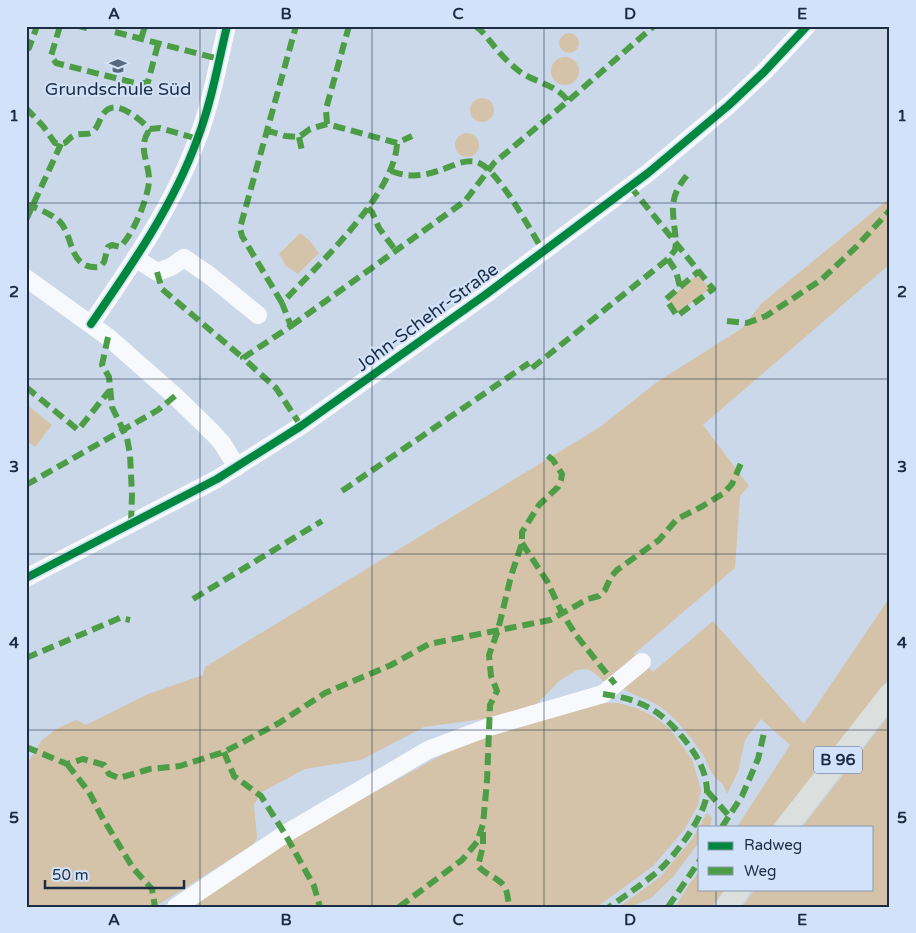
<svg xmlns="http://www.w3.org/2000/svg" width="916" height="933" font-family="'Varela Round',sans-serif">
<rect width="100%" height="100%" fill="#cad8ea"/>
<path fill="#d5c3a9" d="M559 43a10 10 0 1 1 20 0a10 10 0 1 1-20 0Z
M551 71a14 14 0 1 1 28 0a14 14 0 1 1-28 0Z
M470 110a12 12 0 1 1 24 0a12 12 0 1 1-24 0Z
M455 145a12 12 0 1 1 24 0a12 12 0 1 1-24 0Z
M890 198V264L703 425 749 486 740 496 735 568 634 654 639 659 609 681H603L593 672 587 669 577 670 559 681 534 707 498 717 424 727 361 760 305 769 262 792 254 805 257 838 254 844 161 903 152 907H26V766L41 741 56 729 76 720 86 725 148 694 203 675 205 667 600 427 657 382 741 329 762 303Z
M300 233 310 241 319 253 298 274 286 266 279 254Z
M698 274 710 289 677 313 668 299Z
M26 404 52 425 35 447 26 440Z
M890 597V677L772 827H737L790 745 761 719 745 740 738 772 727 794C722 780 722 785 714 776 709 770 707 761 703 755 691 738 677 718 659 706 648 699 629 694 621 687L645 664 653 672 713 621 804 724Z
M599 703H619L639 709 655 717 669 728 692 759 701 790 698 805 684 830 653 866 597 907H191L296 835 460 745Z
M890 714V907H742L755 889H872V827H802Z
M707 813 712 818 710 827H700V841L673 877 651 898 631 907H619L660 877 692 839Z
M700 871V889H725L712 907H675L690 883Z"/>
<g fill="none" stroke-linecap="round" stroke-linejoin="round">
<path stroke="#f7f9fc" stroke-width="18" d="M135 258 157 272 171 267 184 258 209 275 258 315
M26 278 108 337 175 396 212 432 222 443 237 467
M91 324C131 266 173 206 197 140 211 104 218 64 227 26
M26 578 217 479 301 426 485 295 648 173 729 105 764 72 807 26
M176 907 285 834 428 750 489 727 603 694 642 662"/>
<path stroke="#dbe0de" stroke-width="22" d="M786 827 890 694
M727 907 739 889"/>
<path stroke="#4c9d46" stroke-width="6" stroke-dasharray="12 6" stroke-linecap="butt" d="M60 26 51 56 56 63 139 84 148 82 158 44
M79 26 87 28
M475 26C483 31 488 39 494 46 501 55 510 64 519 71 535 83 556 84 568 101
M115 32 219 59
M141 39 145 26
M26 50 29 48 37 26
M26 108 43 126 55 143C69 146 65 139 75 135 80 133 86 135 91 133 98 129 99 119 104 113 116 97 140 120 150 129L160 128 198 139
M327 124 326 109 349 26
M266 130 285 136 299 137 310 129 327 124 397 143 412 136
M299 137 302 151
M391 171C415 180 431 174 454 165 461 162 470 160 477 162 498 169 531 231 543 251
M630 186 713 289 677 316 666 299 699 271
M26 204C37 208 54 215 61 223 74 239 69 270 100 267L104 262 108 247 112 245 120 247C133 234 147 201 149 182 150 162 136 148 150 129
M368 208 372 212 379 228 396 251
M26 220 61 144
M668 259 676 271 680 287
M157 272 162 289 243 358
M282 303 242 236 240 228 296 26
M727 321 747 323 766 316 821 280 856 247 890 210
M291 326 465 201 494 163 568 101 654 26
M108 337 102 365 109 377 112 407 127 438 130 454 132 495 131 523
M532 368 668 259 675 250 676 243C674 212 666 200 688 174
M26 387 78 430 109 391
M301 426 276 388 243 358 291 326 282 303C316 267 396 193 397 143
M26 485 158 410 175 396
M342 491 529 363
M522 543 547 581 562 613 576 635 615 684
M193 599 322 521
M26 658 120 618 130 620
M603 694C640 699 661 710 684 739 696 754 706 770 707 790 708 813 673 859 656 873 641 885 625 896 609 907
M26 747 67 764 83 759 104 765 109 774 119 778 150 769 180 766 224 752 279 723 325 693 391 665 429 644 550 620 588 599 599 596 605 590 611 577 617 570 659 540 677 519 701 507 724 493 732 484 742 461
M224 752 234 776 261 796 285 834 314 886 320 907
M67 764 89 792 102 817 133 868 152 889 155 907
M708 792 729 816
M722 827 742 796 758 759 764 733
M483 832V846L478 866C486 876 502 878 506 890 508 895 508 901 509 907
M399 907 462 860 477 842 483 824 487 781 490 705 497 691 491 676 489 655 498 630 511 576 522 543V532L539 505 558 487 561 480 562 474 553 460 544 453
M668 907 700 860"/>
<g stroke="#d1e2f9" stroke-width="11">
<path id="cycleway" d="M91 324C131 266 173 206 197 140 211 104 218 64 227 26
M26 578 217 479 301 426 485 295 648 173 729 105 764 72 807 26"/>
</g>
<use href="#cycleway" stroke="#00873e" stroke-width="8"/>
</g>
<path fill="none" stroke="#1c2d43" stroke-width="1" stroke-opacity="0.55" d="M200 26V907M372 26V907M544 26V907M716 26V827M26 203H890M26 379H890M26 554H890M26 730H890M716 889V907"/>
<defs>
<g id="school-bare" transform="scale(1.35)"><path d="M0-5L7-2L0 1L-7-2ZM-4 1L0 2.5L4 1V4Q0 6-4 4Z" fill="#59697d" stroke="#d1e2f9" stroke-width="2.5" paint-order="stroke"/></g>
</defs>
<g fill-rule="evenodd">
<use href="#school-bare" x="118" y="66"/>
</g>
<g text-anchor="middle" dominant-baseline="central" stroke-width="4" stroke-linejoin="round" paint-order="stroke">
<rect fill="#d1e2f9" stroke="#52637a" stroke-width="1" x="814" y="746.5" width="48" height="27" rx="4"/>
<g font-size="16" font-weight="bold" fill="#1c2d43">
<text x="838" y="760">B 96</text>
</g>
<g font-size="18" fill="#1c2d43" stroke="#d1e2f9">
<text x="118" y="89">Grundschule Süd</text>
</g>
<g font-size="18" fill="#1c2d43" stroke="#d1e2f9">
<text transform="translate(427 317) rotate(-36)">John-Schehr-Straße</text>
</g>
</g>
<rect width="916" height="933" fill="none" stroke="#d1e2f9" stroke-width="55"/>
<rect x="698" y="826" width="175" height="65" fill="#d1e2f9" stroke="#899ab0"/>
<rect x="708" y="842" width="25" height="8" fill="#00873e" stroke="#899ab0"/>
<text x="744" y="850" font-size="15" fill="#1c2d43">Radweg</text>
<rect x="708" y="867" width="25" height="8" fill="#4c9d46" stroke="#899ab0"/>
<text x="744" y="876" font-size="15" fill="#1c2d43">Weg</text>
<path d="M45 880v8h139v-8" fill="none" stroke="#1c2d43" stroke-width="2.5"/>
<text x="52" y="880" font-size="15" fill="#1c2d43" stroke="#d1e2f9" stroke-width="4" paint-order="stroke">50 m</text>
<rect x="28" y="28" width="860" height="878" fill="none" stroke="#1c2d43" stroke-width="2"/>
<g font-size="16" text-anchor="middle" font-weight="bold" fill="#1c2d43">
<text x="114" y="19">A</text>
<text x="286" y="19">B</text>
<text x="458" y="19">C</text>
<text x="630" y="19">D</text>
<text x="802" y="19">E</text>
<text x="14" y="121">1</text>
<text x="902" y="121">1</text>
<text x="14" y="297">2</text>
<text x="902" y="297">2</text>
<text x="14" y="472">3</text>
<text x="902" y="472">3</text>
<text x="14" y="648">4</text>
<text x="902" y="648">4</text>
<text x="14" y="823">5</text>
<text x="902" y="823">5</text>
<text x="114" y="925">A</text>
<text x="286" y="925">B</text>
<text x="458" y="925">C</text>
<text x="630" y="925">D</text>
<text x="802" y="925">E</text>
</g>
</svg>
